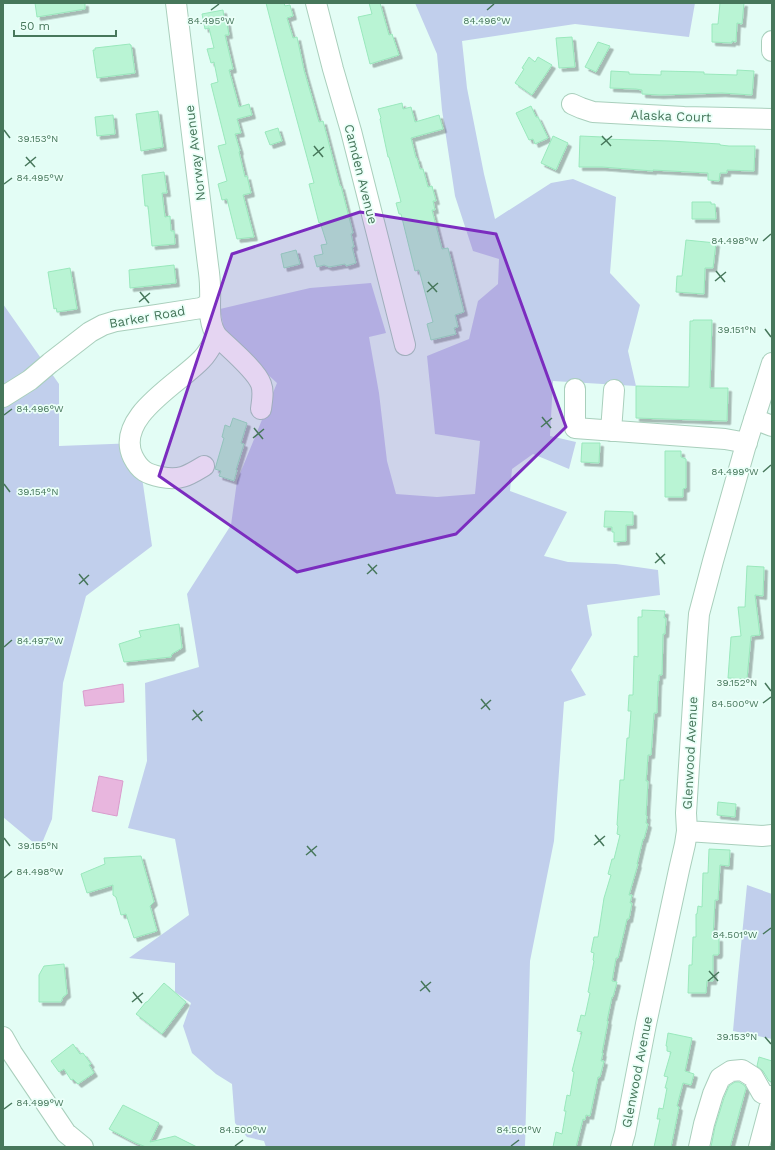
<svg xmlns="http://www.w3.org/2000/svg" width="775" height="1150" font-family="'Work Sans',sans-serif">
<defs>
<filter id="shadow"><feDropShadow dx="3.5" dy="3.5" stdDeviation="0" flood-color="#0004"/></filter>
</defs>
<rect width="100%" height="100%" fill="#e3fdf5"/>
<path fill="#c1cfec" d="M415 3H695L689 37 575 24 462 41 467 88 484 174 495 219 551 183 573 179 616 197 610 273 640 305 628 351 636 386 553 381 550 436 576 442 569 469 533 454 512 469 510 491 567 512 544 556 568 562 616 564 658 570 660 595 587 605 592 635 571 670 586 695 564 702 554 841 530 961 525 1147H266L264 1141 247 1137 235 1123 232 1084 216 1074 192 1053 183 1026 191 1003 175 992V963L129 958 189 915 175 839 128 828 147 761 145 683 199 667 187 594 231 525 237 481 277 383 225 335 220 309 310 288 371 283 386 333 369 337 379 393 387 461 396 494 437 497 475 494 480 441 435 434 427 356 469 339 478 301 498 284 499 259 473 251 455 196 442 110 437 54Z
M3 304 59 384V446L137 443 152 546 86 596 63 683 52 819 40 848 3 817Z
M747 885 772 894V1039L733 1031 738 976Z"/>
<path fill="#e8b6de" stroke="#da9ccd" d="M123 684 124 702 85 706 83 691Z
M99 776 123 781 117 816 92 811Z"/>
<path fill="#b9f4d4" stroke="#99e8bc" filter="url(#shadow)" d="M35 3H85V9L37 17Z
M266 3H284L285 6 290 5 293 16 287 18 293 38 297 37 304 70 319 122 323 121 340 186H341L353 233 351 234 354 247H352L356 263 346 266 345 264 329 267 324 265 317 267 314 256 323 254 321 245 327 244 320 222 319 223 309 184 314 183 282 65Z
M369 3H380L389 35 392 34 399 55 370 64 358 17 372 14Z
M720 3H744L742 24 737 23 736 42 732 41V43L712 42V24H718Z
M223 10 224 18 226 17 229 35H225L233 69 229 70 239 107 249 104 252 115 237 119 241 133 235 134 240 151 239 152 245 177 247 176 251 193 243 195 254 237 237 239 227 199 222 200 218 184 227 181 218 146 226 144 211 84 218 82 214 62 211 63 207 49 214 48 209 28 205 29 202 14Z
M572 37 575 67 559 68 556 38Z
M598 42 610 46 596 72 585 67Z
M130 44V45H131L135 73 97 78 93 50H95V48Z
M529 57 535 62 538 57 552 65 532 95 515 83 524 69 522 68Z
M737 70 754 71 752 95 722 93 660 95 642 94V90L636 89 610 88 611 71 629 72V74L661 75V71L704 72V74L737 75Z
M402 103 403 109 411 107 415 122 439 115 443 129 411 138 416 158H417L420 169H423L428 187 432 186 436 201H433L435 210H432L442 249 448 248 464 312 455 315 458 327 454 328 456 334 431 340 427 324 433 322 419 270 415 271 401 214H399L396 203 401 202 400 198 389 157H388L380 119 381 118 378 109Z
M531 106 536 117H538L548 138 535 144 533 139 529 140 516 113Z
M158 111 163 147 141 151 136 114Z
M113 115 115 134 97 136 95 117Z
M278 128 282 141 270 145 265 132Z
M553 136 568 143 556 170 541 163Z
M580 136 603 137V139L670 141 720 144V145L729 146H755L754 171 727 170V173H720L719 181 708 180V173L653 170V171L602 167H579Z
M164 172 167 193H162L165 217 170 216 171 231H174L175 244 152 246 148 206H145L142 175Z
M692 202H711V204H715L716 219H692Z
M686 240 716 243 713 268H705L704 294 676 292 677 276H682Z
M296 250 300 264 284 268 281 254Z
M174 265 176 283 130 288 129 270Z
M70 268 77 309 57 312 56 308 54 309 48 272Z
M693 320H712L710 388H728L727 421 636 418V386L689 387 690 321H693Z
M233 418 247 423 241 443 244 444 236 470H237L234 481 219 476 221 471 215 469 224 438 222 437 225 425 230 427Z
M582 443H600L599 463 581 462Z
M665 451H681V457L686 459V488L683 489V497H665Z
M605 511 633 512V525H626V541L614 542V532H612V527H604Z
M747 566 764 567 763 596 755 595 760 635 751 636 747 679 728 678 731 637 741 636 738 607H745Z
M642 610 665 611 664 618H666L665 634H663L662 675H659V681H658L657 713H654L651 755H648L647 770 646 781H648L646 815 647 816 646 823 648 824 644 839H643L637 864H638L629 895H632L630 903H632L629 919H627L618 958H616L612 981 617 982 613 997H612L607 1021H608L602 1053H603L601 1061H604L600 1077H598L590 1116 586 1115 585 1120 583 1119 576 1147H553L556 1132 562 1134 566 1111H564L567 1095 570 1096 574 1072 572 1071 582 1032 577 1031 581 1015 585 1016 590 993 588 992 594 961 593 960 594 953 591 952 594 937H598L604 898 611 875 608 874 612 859H614L620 835 617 834 618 826 617 825 620 780H624L627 738H629L631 711H628L629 695H633L634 656 638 657V617H642Z
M179 624 182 648 172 654 171 657 124 662 119 644 141 637 139 631Z
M718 802 736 804 735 817 717 815Z
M709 849 730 850 729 866 720 865 718 900H715L713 938H719V953L718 955H713V981H707L706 993H688L689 965H692L693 937H696V914H697L698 906 702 907 703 873H708Z
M141 856 154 902 150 906 157 931 134 938 126 914 121 915 116 897 113 895V885L87 893 81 874 105 864 104 858Z
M64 964 67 994 63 997 61 1002H39V975L44 966Z
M164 983 186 1002 162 1034 136 1014 146 1002H147Z
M668 1033 692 1038 685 1071 694 1074 691 1085 683 1083 677 1106 679 1107 671 1147H654L660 1119H657L659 1108 663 1109 667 1088H665L668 1077 664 1076 671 1052 667 1051V1046H666Z
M73 1044 80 1054 83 1053 91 1064 89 1065 94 1073 78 1084 73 1079 71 1080 64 1069 59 1072 51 1061Z
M759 1057 772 1061V1082L769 1081 763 1071 757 1066Z
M735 1082H739L744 1085 746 1088 730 1147H711L715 1127 724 1098 729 1086Z
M123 1105 159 1123 150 1142 175 1136 197 1147H146L136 1143 109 1129Z"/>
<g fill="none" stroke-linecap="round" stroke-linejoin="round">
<g stroke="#a9cfbc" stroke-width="22">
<path id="minor" d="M176 3 208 265C209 272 210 279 210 287 211 303 207 322 217 336 228 347 256 370 261 384 264 392 262 400 261 409
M316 3 333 69 351 131 405 345
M772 41V51
M572 104 581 108 593 112 684 117 772 119
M575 389V428L725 439 747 443
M3 397 30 380 50 363 90 332 103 325 116 321 157 315 201 308 210 303
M754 419 772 426
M611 431 614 390
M204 466C189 475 181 481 161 477 147 474 140 471 133 457 114 417 180 383 202 359 208 353 213 343 217 336
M687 831 762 836 772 835
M3 1037 12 1053 66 1133 83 1147
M621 1147 625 1133 646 1024 679 870 685 844 687 831 686 813 697 641 699 614 713 561 745 448 772 363
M699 1147 704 1124 713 1094 720 1078 731 1071 742 1070 753 1077 762 1093 772 1098
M759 1147 772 1098"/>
</g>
<use href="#minor" stroke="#fff" stroke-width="20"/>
</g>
<path fill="#7b2cbf" fill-opacity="0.2" stroke="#7b2cbf" stroke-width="3" stroke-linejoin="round" d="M360 212 496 234 566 427 456 534 297 572 159 476 232 254Z"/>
<path fill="none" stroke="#47775b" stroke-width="1.5" d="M211 10 219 4M487 10 494 4M4 130 10 138M602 136 611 146M601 145 612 136M314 146 323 157M313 156 324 147M26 157 35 167M25 166 36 157M4 184 12 178M763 241 771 234M716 271 725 282M715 281 726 272M428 282 437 292M140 292 149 303M427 292 438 283M139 302 150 293M765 329 771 337M4 415 12 409M542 417 551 428M541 427 552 418M254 428 263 439M253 438 264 429M763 472 771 465M4 484 10 492M656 553 665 564M655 563 665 554M368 564 377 574M79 574 88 585M367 574 377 565M79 584 89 575M4 647 12 640M765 683 771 691M481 699 490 710M763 703 771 697M481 709 491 700M193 710 202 721M192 720 203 711M595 835 604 846M4 838 10 846M594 845 605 836M307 846 316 856M306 855 317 846M4 878 12 871M763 934 771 928M709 971 718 981M421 981 430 992M708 981 719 972M420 991 431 982M133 992 142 1003M132 1002 143 993M765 1037 771 1044M4 1109 12 1103M235 1146 243 1140M511 1146 519 1140"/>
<g text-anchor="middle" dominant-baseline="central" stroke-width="3.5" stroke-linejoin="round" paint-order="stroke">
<g font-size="13" fill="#47775b" stroke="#eafff8">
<text transform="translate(671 116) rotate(2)">Alaska Court</text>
<text transform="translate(195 153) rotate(-97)">Norway Avenue</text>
<text transform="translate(361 174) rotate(76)">Camden Avenue</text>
<text transform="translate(147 317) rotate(-10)">Barker Road</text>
<text transform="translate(690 753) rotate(-87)">Glenwood Avenue</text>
<text transform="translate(637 1072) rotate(-79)">Glenwood Avenue</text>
</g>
</g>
<g font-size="10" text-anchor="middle" fill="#47775b" stroke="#eafff8" stroke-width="3.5" stroke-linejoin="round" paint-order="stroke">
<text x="211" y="24">84.495°W</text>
<text x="487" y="24">84.496°W</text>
<text x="38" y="142">39.153°N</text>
<text x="40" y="181">84.495°W</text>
<text x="735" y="244">84.498°W</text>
<text x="737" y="333">39.151°N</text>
<text x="40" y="412">84.496°W</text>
<text x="735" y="475">84.499°W</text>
<text x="38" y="495">39.154°N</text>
<text x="40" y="644">84.497°W</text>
<text x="737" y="686">39.152°N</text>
<text x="735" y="707">84.500°W</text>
<text x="38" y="849">39.155°N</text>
<text x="40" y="875">84.498°W</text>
<text x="735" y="938">84.501°W</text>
<text x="737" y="1040">39.153°N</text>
<text x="40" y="1106">84.499°W</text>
<text x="243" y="1133">84.500°W</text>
<text x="519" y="1133">84.501°W</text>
</g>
<rect width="775" height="1150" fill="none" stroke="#47775b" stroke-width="8"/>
<path d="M14 30v6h102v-6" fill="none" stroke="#47775b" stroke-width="2"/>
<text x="20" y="30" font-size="12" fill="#47775b" stroke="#eafff8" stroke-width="3" paint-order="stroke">50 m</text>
</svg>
